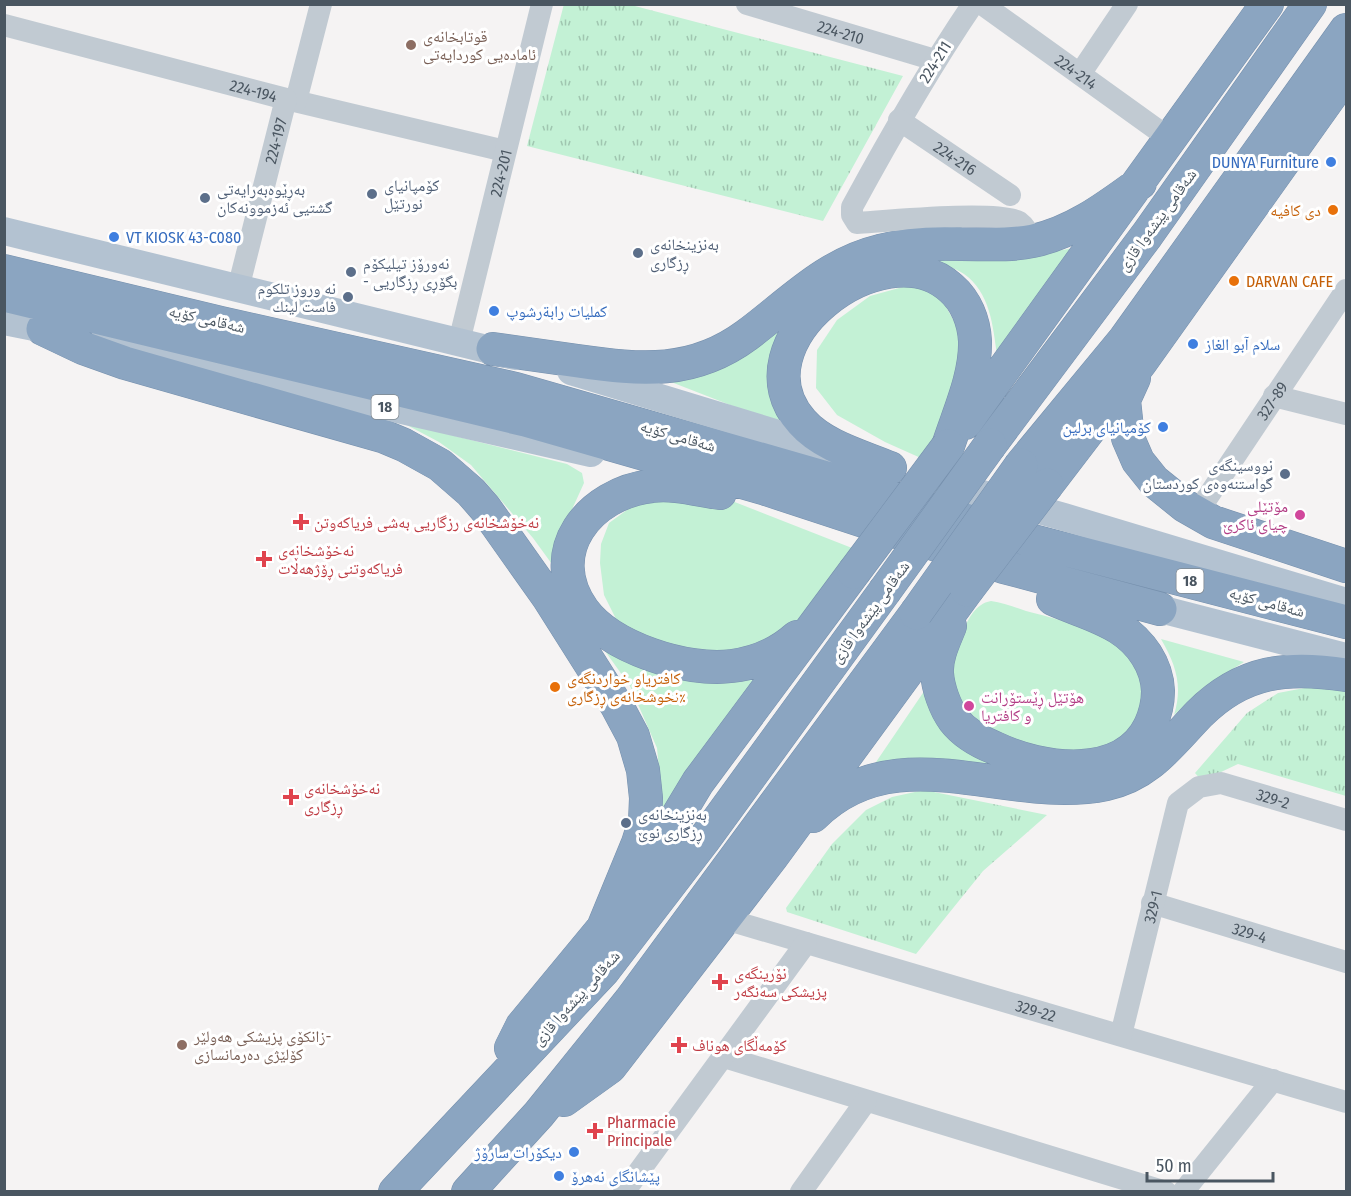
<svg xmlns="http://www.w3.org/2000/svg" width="1351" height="1196" font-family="'Fira Sans Condensed','Noto Naskh Arabic',sans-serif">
<defs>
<pattern id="park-tufts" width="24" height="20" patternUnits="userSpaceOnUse" patternTransform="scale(1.5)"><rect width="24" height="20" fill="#c3f1d5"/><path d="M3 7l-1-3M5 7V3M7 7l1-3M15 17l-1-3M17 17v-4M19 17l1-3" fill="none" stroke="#a0c6b0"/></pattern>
</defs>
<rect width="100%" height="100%" fill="#f5f3f3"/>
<path fill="#c3f1d5" d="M1081 247 997 355C993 326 990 292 964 274 956 268 942 265 933 262L931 254 1018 257Z
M910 285 939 294 961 334 951 417 923 459 885 442 837 415 816 388 817 350 837 320 870 296Z
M784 326 789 428 666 380Z
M403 423 567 464 582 473 584 483 564 527 565 582 533 538 471 465 439 442Z
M669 498 727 499 852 548 810 607 783 635 718 659 667 652 616 619 604 595 600 563 601 544 609 523 631 507Z
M991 601C1003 603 1015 607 1026 611 1056 619 1095 627 1119 648 1166 691 1139 751 1079 751 1070 751 1060 752 1051 751 1043 750 1033 746 1025 743 969 727 937 691 962 633 969 618 975 604 991 601Z
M595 637 670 670 758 681 663 811 657 748 630 686Z
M1161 639 1244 662 1204 687 1174 715C1183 686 1176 665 1161 639Z
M929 684 1003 766 872 768Z"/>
<path fill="url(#park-tufts)" d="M564 4 631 5 903 76 823 221 527 146Z
M1315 686 1346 690V796L1238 764 1202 781 1195 773 1247 713 1278 693Z
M924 790 1047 815 983 871 916 954 787 912 786 908 832 844 866 810 892 797Z"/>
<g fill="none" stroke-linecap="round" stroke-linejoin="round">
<g stroke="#7690ad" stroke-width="34">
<path id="highway" d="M4 271 221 323 516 389 865 489 1033 541 1346 622
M4 295 525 420 766 489 1004 567 1160 609
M43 329 83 348 125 363 385 437 404 445 440 465 471 492 485 508 548 597 617 706 633 736 643 770 646 798 645 821 638 843 603 928
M493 349C521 353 550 357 578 361 641 370 693 375 747 335 790 303 826 264 880 251 906 244 934 243 961 244 985 244 1010 246 1033 241 1074 232 1107 207 1140 183
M1134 378 1124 400 1128 438 1138 461 1154 481 1185 506 1213 522 1346 566
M965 423 1267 4
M990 445 1147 235 1310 4
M1021 465 1125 339 1346 30
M890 468C861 456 823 446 802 422 731 343 883 226 951 288 966 301 974 321 975 341 976 376 959 412 948 446
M1047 485 1141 362 1346 74
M720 493C698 490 674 483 652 486 589 493 542 552 583 610 611 648 686 672 732 666 756 663 779 653 797 637
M950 626C944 641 936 657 937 673 938 688 945 708 954 720 964 733 980 742 995 748 1041 770 1123 782 1150 726 1155 715 1158 704 1158 691 1157 665 1141 642 1119 628 1099 615 1075 609 1053 599
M813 816C897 732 1007 805 1106 784 1149 775 1171 743 1199 714 1243 670 1288 666 1346 675
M511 1048 522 1026 603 928 654 855 698 782 854 572
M564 1100 610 1067 771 858 967 590
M395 1192 604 970 703 841 884 592
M468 1192 539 1114 630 1001 916 613"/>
</g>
<g stroke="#c1cad2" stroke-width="22">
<path id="s1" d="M747 4 935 60"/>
<path d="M973 4C928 70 890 137 852 207V215L857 223C887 221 999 210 1019 222 1026 227 1029 234 1032 241"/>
<path id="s2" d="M982 4 1170 139"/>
<path id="s3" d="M4 25 286 99 505 151"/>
<path d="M1080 74 1127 4"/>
<path d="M296 101 321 4"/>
<path id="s4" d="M899 120 1010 195"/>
<path id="s5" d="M238 289 286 99"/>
<path id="s6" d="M459 342 542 4"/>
<path d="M1274 396 1346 414"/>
<path id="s7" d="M1197 513 1346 290"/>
<path id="s8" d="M1152 903 1346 962"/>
<path id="s9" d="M725 919 1346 1102"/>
<path id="s10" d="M1121 1035 1178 803 1199 787 1221 783 1346 820"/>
<path d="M724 1057 1166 1192"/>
<path d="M624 1192 806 943"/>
<path d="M801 1192 866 1101"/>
<path d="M1183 1192 1273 1080"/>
</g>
<path stroke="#b3c2d1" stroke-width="28" d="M4 231 515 356
M4 321 64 333
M103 342 591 453
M571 371 834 451
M939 482 1064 517 1346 602
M1160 609 1346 657"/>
<use href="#highway" stroke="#8ba5c1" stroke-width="33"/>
<g stroke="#7690ad" stroke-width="34" stroke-linecap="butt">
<path id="highway-bridge" d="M854 572 948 446
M967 590 1047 485
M884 592 990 445
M916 613 1021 465"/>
</g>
<use href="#highway-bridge" stroke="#8ba5c1" stroke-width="33"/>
</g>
<g fill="#8d6e63" stroke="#fff" stroke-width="2">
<circle cx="411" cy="45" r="6"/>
<circle cx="182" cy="1045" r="6"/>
</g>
<g fill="#3f7fe0" stroke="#fff" stroke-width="2">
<circle cx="1331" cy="162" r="6"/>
<circle cx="114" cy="237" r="6"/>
<circle cx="494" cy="311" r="6"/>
<circle cx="1193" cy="344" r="6"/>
<circle cx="1163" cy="427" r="6"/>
<circle cx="574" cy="1152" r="6"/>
<circle cx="559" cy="1176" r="6"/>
</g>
<g fill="#5c6f8a" stroke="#fff" stroke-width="2">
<circle cx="372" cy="194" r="6"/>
<circle cx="205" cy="198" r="6"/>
<circle cx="638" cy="253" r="6"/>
<circle cx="351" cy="272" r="6"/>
<circle cx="348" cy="297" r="6"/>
<circle cx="1285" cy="474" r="6"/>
<circle cx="626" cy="823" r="6"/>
</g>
<g fill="#e8710a" stroke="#fff" stroke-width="2">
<circle cx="1333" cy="210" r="6"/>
<circle cx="1234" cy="281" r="6"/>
<circle cx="555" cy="687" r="6"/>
</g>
<g fill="#d1479c" stroke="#fff" stroke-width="2">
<circle cx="1300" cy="515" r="6"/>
<circle cx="969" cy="706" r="6"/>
</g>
<g fill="#e0444e" stroke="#fff" stroke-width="2">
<path d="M298 513h6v6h6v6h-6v6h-6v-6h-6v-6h6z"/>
<path d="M261 550h6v6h6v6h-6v6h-6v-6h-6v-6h6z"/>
<path d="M288 788h6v6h6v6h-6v6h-6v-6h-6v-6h6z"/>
<path d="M717 973h6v6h6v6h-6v6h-6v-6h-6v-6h6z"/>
<path d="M676 1036h6v6h6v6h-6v6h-6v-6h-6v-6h6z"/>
<path d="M592 1122h6v6h6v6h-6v6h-6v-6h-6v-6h6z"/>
</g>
<g text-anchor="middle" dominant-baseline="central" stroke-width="6" stroke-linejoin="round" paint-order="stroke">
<g fill="#fff" stroke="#808990" stroke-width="1.5">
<rect x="371.5" y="395" width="27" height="24" rx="4.5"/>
<rect x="1176.5" y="569" width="27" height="24" rx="4.5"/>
</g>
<g font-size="15" font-weight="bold" fill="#4a5661">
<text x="385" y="407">18</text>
<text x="1190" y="581">18</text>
</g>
<g font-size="16" fill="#4a5661" stroke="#fff">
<text stroke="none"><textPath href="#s1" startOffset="98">224-210</textPath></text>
<text transform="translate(935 62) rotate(-58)">224-211</text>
<text stroke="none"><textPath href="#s2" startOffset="116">224-214</textPath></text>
<text stroke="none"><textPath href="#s3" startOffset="258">224-194</textPath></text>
<text stroke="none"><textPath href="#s5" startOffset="153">224-197</textPath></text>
<text stroke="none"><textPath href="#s4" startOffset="68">224-216</textPath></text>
<text stroke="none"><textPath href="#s6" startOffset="174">224-201</textPath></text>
<text transform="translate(1157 220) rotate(-54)">شەقامی پێشەوا قازی</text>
<text transform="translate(207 319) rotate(13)">شەقامی کۆیە</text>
<text stroke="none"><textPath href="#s7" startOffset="135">327-89</textPath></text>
<text transform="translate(678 436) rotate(16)">شەقامی کۆیە</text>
<text transform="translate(1267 602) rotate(15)">شەقامی کۆیە</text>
<text transform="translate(870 612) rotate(-54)">شەقامی پێشەوا قازی</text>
<text stroke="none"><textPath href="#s10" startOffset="342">329-2</textPath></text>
<text stroke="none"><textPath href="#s10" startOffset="132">329-1</textPath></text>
<text stroke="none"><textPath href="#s8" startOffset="102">329-4</textPath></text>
<text transform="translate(576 998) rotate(-48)">شەقامی پێشەوا قازی</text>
<text stroke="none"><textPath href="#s9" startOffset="324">329-22</textPath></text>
</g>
<g font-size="16" fill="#785e54" stroke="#fff" text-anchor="start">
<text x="423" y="36">قوتابخانەی<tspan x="423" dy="18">ئامادەیی کوردایەتی</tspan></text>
<text x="194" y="1036">زانکۆی پزیشکی هەولێر-<tspan x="194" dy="18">کۆلێژی دەرمانسازی</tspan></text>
</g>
<g font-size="16" fill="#366cbe" stroke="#fff" text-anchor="start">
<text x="1319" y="162" text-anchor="end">DUNYA Furniture</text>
<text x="126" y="237">VT KIOSK 43-C080</text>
<text x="506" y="311">کملیات رابةرشوپ</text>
<text x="1205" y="344">سلام آبو الغاز</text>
<text x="1151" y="427" text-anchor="end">کۆمپانیای برلین</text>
<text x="562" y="1152" text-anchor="end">دیکۆرات سارۆژ</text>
<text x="571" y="1176">پێشانگای نەهرۆ</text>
</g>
<g font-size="16" fill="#4e5e75" stroke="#fff" text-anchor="start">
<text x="384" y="185">كۆمپانیای<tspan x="384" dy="18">نورتێل</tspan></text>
<text x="217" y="189">بەڕێوەبەرایەتی<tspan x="217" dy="18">گشتیی ئەزموونەکان</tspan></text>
<text x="650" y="244">بەنزینخانەی<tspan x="650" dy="18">ڕزگاری</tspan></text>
<text x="363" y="263">نەورۆز تیلیکۆم<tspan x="363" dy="18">- بگۆڕی ڕزگاریی</tspan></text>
<text x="336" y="288" text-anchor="end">نه وروز تلكوم<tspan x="336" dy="18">فاست لينك</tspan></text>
<text x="1273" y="465" text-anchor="end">نووسینگەی<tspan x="1273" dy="18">گواستنەوەی کوردستان</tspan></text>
<text x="638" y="814">بەنزینخانەی<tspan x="638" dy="18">ڕزگاری نوێ</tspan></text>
</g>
<g font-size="16" fill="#c56008" stroke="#fff" text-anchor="start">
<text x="1321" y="210" text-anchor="end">دى كافيه</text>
<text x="1246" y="281">DARVAN CAFE</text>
<text x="567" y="678">كافتریاو خواردنگەی<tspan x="567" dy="18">نخوشخانەی ڕزگاری٪</tspan></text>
</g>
<g font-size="16" fill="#b23c85" stroke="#fff" text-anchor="end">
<text x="1288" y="506">مۆتێلی<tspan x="1288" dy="18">چیای ئاکرێ</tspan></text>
<text x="981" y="697" text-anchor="start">هۆتێل ڕێستۆرانت<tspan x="981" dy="18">و کافتریا</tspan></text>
</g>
<g font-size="16" fill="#be3a42" stroke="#fff" text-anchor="start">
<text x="314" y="522">نەخۆشخانەی رزگاریی بەشی فریاکەوتن</text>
<text x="278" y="550">نەخۆشخانەی<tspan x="278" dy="18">فریاکەوتنی ڕۆژهەڵات</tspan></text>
<text x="304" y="788">نەخۆشخانەی<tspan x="304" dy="18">ڕزگاری</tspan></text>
<text x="734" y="973">نۆرینگەی<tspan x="734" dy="18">پزیشکی سەنگەر</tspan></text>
<text x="692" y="1045">کۆمەڵگای هوناف</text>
<text x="607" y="1122">Pharmacie<tspan x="607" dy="18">Principale</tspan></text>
</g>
</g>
<rect width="1351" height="1196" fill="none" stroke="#4a5661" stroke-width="12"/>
<path d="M1147 1172v9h126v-9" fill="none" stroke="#4a5661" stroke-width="3"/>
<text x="1156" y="1172" font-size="18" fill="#4a5661" stroke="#ffffff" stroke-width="4.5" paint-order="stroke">50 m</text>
</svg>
